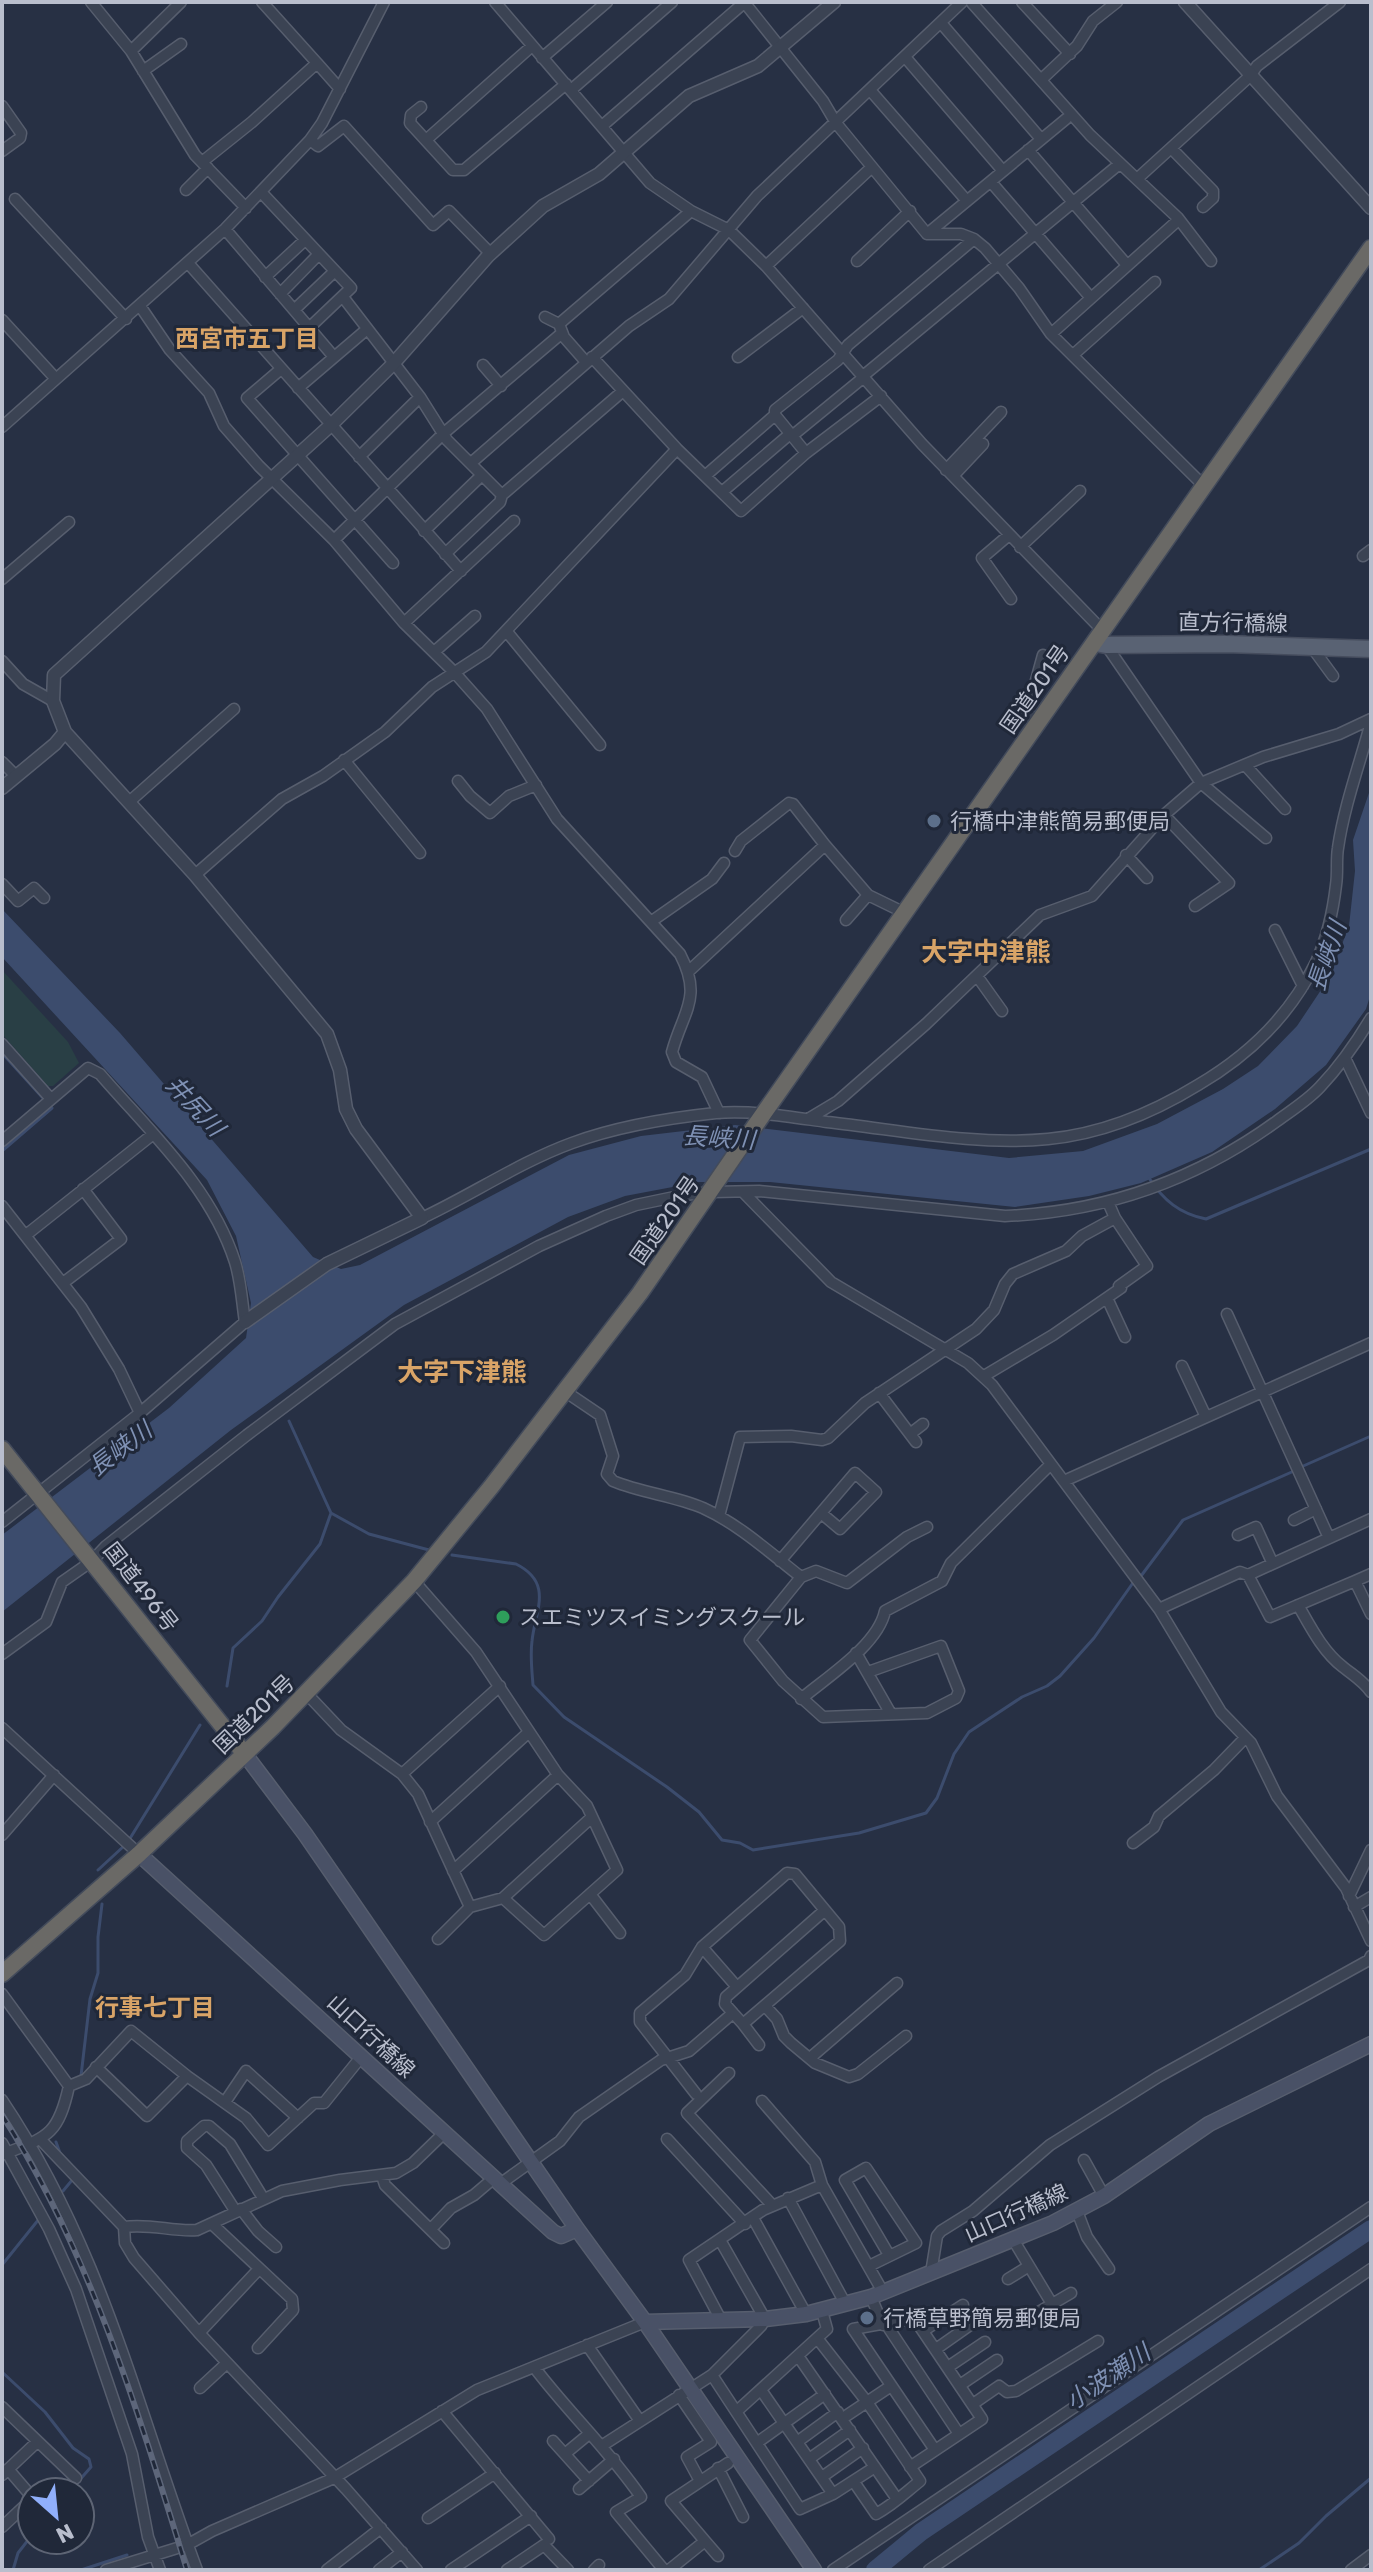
<svg xmlns="http://www.w3.org/2000/svg" width="1373" height="2572" font-family="Rubik,'Noto Sans JP',sans-serif">
<rect width="100%" height="100%" fill="#273044"/>
<path fill="#293f45" d="M2 970 68 1042 79 1063 53 1086H48L2 1034Z"/>
<path fill="#3c4c6d" d="M1371 787V993L1366 1009 1326 1065 1275 1109 1212 1152 1141 1183 1089 1196 1015 1207 770 1182H699L625 1196 568 1217 404 1305 231 1430 2 1612V1535L169 1408 246 1338 251 1303 236 1236 207 1180 2 957V909L120 1033 313 1257 341 1269 360 1265 569 1155 641 1136 735 1125 1009 1158 1083 1151 1157 1124 1223 1089 1258 1066 1297 1026 1329 978 1349 926 1355 871 1353 840Z"/>
<g fill="none" stroke-linecap="round" stroke-linejoin="round">
<path stroke="#3c4c6d" stroke-width="3" d="M731 2 733 3
M2 1053 52 1108 2 1151
M1149 1178C1163 1200 1180 1214 1206 1219L1371 1149
M289 1421 331 1513 369 1534 429 1550
M1301 1467 1371 1436
M452 1555 516 1564C554 1583 535 1611 532 1641 530 1656 532 1671 533 1685L564 1717 667 1787 699 1812 722 1840 740 1843 753 1850 859 1833 926 1813 937 1798 954 1754 969 1732 1022 1697 1047 1686 1060 1676 1094 1638 1135 1580
M1141 1576 1183 1520 1294 1471
M227 1686 233 1648 262 1621 278 1597 320 1544 331 1513
M129 1840 200 1725
M98 1870 124 1846
M81 2076 90 1999 98 1973V1937L102 1904
M56 2142 60 2153
M63 2191 73 2179
M2 2265 39 2219
M2 2372 45 2412 73 2448 89 2459 91 2467 69 2492
M13 2570 18 2553 32 2535
M81 2570 127 2555
M1259 2570 1299 2543 1326 2516 1371 2478"/>
<path stroke="#3c4c6d" stroke-width="18" d="M875 2570 921 2532 1371 2229"/>
<g stroke="#575e6e" stroke-width="13">
<path id="minor" d="M91 2 131 51 195 155 246 208
M262 2 317 63
M495 2 650 183 691 211 729 230 766 266 922 444 1103 631
M744 2 823 101 836 123 927 234H961L974 239 985 248 1019 288 1051 334 1203 485
M1022 2 1070 54
M972 3 1090 135 1178 218 1211 261
M941 23 1041 139
M131 51 181 2
M905 57 1003 171
M542 58 607 2
M143 71 181 44
M1044 77 1077 46 1093 21 1117 2
M571 90 672 2
M870 90 967 201
M2 106 21 133 20 138 2 151
M421 107 411 115 410 123 453 170H464L566 84
M602 126 745 2
M310 140 318 146 344 126 433 225 449 211 491 254
M426 140 532 46
M1171 148 1213 191V198L1203 207
M1028 150 1127 265
M202 162 252 122 317 63 340 89
M1138 178 1250 76 1257 66 1340 2
M991 182 1091 298
M186 190 208 168
M261 192 351 288 310 327
M15 199 126 319
M225 229 334 357
M927 234 1066 119
M857 261 910 211
M188 263 461 571
M766 266 872 167
M265 277 305 240
M280 294 319 254
M343 297 420 397 447 440 502 495
M140 306 170 350 209 393 224 426 259 466 334 540 404 623 454 672 487 709 557 819 680 954C703 998 683 1011 672 1052L676 1062 702 1077 719 1113
M294 310 335 271
M545 317 559 324
M2 320 56 379
M1051 334 1175 223
M1073 355 1155 282
M592 357 677 449 741 511 806 453 881 396
M738 357 803 308
M586 362 564 337 559 324 691 211
M483 365 501 386
M281 369 247 398 393 563
M863 376 1117 166
M298 388 366 330
M775 415 806 453
M2 427 225 229 310 140 322 123 384 2
M792 436 864 377
M359 457 420 397
M471 463 629 326 669 299 757 196 962 2
M946 470 1001 412
M705 476 775 415V410L838 360 848 345 974 239
M953 476 983 444
M722 492 790 434
M424 531 482 475
M1009 535 982 558 1011 599
M334 540 444 433 562 333
M1020 547 1080 491
M445 554 500 502 502 495 623 391
M1363 556 1371 550
M2 579 69 522
M404 623 514 521
M507 632 600 745
M1106 645 1201 783 1266 838
M1311 646 1333 676
M434 652 475 616
M2 661 23 684 53 701
M1039 722 1027 713 1043 655
M344 760 420 853
M2 762 16 776
M1245 765 1285 809
M458 781 470 796 490 813 509 796 536 785
M129 802 234 709
M1164 815 1229 883 1195 906
M735 851 741 841 789 803 793 804 825 845
M1126 855 1147 878
M195 875 282 799 323 776 385 732 432 687 486 652 677 449
M2 884 18 901 34 888 44 898
M846 920 868 895
M652 921 712 879 724 863
M1275 930 1303 986
M689 971 825 845 868 895 905 913
M977 976 1002 1011
M2 1044 51 1099
M1345 1058 1371 1113
M808 1119 838 1101 926 1024 1040 915 1092 896 1164 815 1201 783 1263 757 1339 734 1371 719
M2 1141 88 1068 100 1074C150 1132 211 1187 235 1262 241 1281 242 1303 245 1322L140 1413 2 1522
M743 1192 831 1282 968 1363 992 1385 1159 1609 1221 1712 1251 1743 1277 1796 1346 1888 1371 1941
M2 1206 81 1307 119 1369 140 1413
M422 1218C473 1194 520 1162 572 1143 618 1126 668 1118 716 1113 753 1110 791 1117 827 1122 900 1130 975 1146 1048 1139 1101 1134 1154 1112 1198 1085 1249 1055 1290 1016 1316 962 1327 938 1333 911 1336 885 1338 872 1336 860 1338 848 1344 806 1360 763 1371 722
M26 1235 152 1135
M63 1283 121 1239 83 1189
M1107 1298 1125 1337
M1227 1314 1329 1538
M1182 1366 1206 1417
M984 1376 1053 1335 1121 1288 1119 1286 1147 1266 1115 1218 1108 1202
M566 1392 600 1415 613 1456 607 1474 613 1481C642 1493 675 1496 703 1508 740 1525 770 1553 801 1577L750 1640 783 1681 823 1717 927 1713 956 1698 959 1691 941 1646 868 1672
M879 1393 916 1442
M910 1434 923 1424
M1064 1481 1371 1343
M719 1516 740 1437 791 1436 822 1440 828 1438 865 1403 976 1329 994 1310 1005 1284 1013 1274 1066 1251 1082 1236 1115 1218
M1294 1520 1316 1509
M1238 1535 1256 1527 1272 1562
M780 1561 855 1473 876 1492 840 1529 821 1513
M1371 1574 1355 1581 1371 1614
M1248 1575 1270 1617 1355 1581
M801 1577 816 1571 847 1583 907 1537 927 1527
M414 1581 476 1652 558 1775 587 1806 617 1870 544 1935 503 1898
M1298 1605C1310 1626 1323 1652 1343 1667 1354 1676 1362 1680 1371 1692
M1159 1609 1240 1572 1248 1575 1371 1519
M856 1653 891 1714
M2 1654 46 1622 62 1582 92 1561 106 1546 247 1435 395 1324 539 1246 606 1216 636 1205 684 1195 712 1192 759 1191 1005 1216C1105 1212 1196 1180 1277 1121 1292 1110 1308 1100 1320 1087 1340 1066 1356 1043 1371 1018
M307 1694 341 1730 402 1774 500 1686
M801 1699C827 1677 878 1645 885 1611L942 1581 951 1563 1051 1464
M2 1728 139 1854
M402 1774 418 1794 470 1907 438 1939
M430 1822 529 1732
M2 1835 54 1775
M1133 1843 1154 1827 1159 1816 1214 1770 1245 1738
M453 1871 558 1775
M590 1894 620 1933
M1349 1896 1371 1850
M470 1907 503 1898 592 1817
M1354 1907 1371 1897
M702 1947 737 1987
M2 1994 69 2086C58 2136 47 2137 4 2154
M765 2006 777 2019 784 2036 791 2043 815 2063 849 2077 858 2074 906 2036
M743 2024 759 2045
M810 2058 897 1983
M96 2067 147 2116 187 2076
M729 2073 687 2113 772 2205
M69 2086 86 2079 131 2031 187 2076 246 2118 268 2145 314 2103H324L361 2057
M696 2094 640 2022V2013L685 1975 702 1947 787 1873 795 1874 839 1927 840 1941 743 2024 733 2013
M2 2100C102 2249 136 2406 197 2570
M762 2101 815 2162 822 2185
M225 2102 246 2071 298 2118
M667 2139 745 2224
M41 2140 124 2227 125 2243 134 2258 199 2333 346 2489 417 2570
M2 2143 49 2229 76 2289 132 2454 148 2537 160 2570
M1084 2160 1104 2196
M382 2176 385 2185 444 2243
M500 2184 560 2141 579 2117 661 2060 689 2051 733 2013 725 2004 726 1997 825 1910
M788 2198 846 2305
M241 2209 258 2231 276 2247
M1077 2211 1087 2237 1109 2269
M236 2212 206 2165 187 2148V2141L204 2126H209L230 2144 263 2198
M753 2218 806 2314
M212 2224 292 2299 293 2310 258 2348
M124 2227C150 2223 173 2232 197 2230L282 2191 340 2180 396 2173 413 2163 444 2133
M431 2229 451 2208 474 2195 494 2178
M1014 2241 1052 2304
M869 2266 916 2243 866 2168 845 2180 889 2255
M931 2273 937 2236 941 2231 973 2211 1050 2145 1158 2077 1369 1960 1371 1956
M1008 2279 1029 2266
M871 2297 883 2325
M1030 2317 1071 2293
M721 2320 689 2260 763 2210 822 2185 883 2292
M886 2324 959 2434
M923 2331 963 2305
M199 2333 259 2269
M817 2338 867 2402 920 2481C905 2493 893 2505 876 2514L854 2482
M587 2345 640 2421
M936 2349 973 2323
M798 2356 897 2499
M534 2367C568 2412 609 2450 641 2497L616 2512 664 2570
M948 2367 985 2342
M712 2375 800 2509 833 2494 875 2467
M960 2385 997 2360
M200 2388 227 2363
M761 2390 833 2494
M679 2395 711 2442 687 2457 700 2481
M973 2404 999 2386 1007 2392 1016 2391 1098 2341
M2 2407 76 2478
M442 2411 549 2539
M737 2411 827 2329 822 2311
M843 2418 891 2386
M553 2441 589 2481
M758 2442 825 2394
M797 2442 838 2412
M603 2445 712 2375 761 2326 765 2319 720 2240
M566 2453 589 2434
M809 2459 850 2430
M910 2467 982 2419 914 2318 853 2329 935 2450
M718 2468 743 2517
M8 2469 32 2497
M2 2475 37 2442
M822 2477 863 2448
M579 2489 614 2459
M428 2518 495 2473
M2 2527 32 2499
M705 2541 718 2556
M106 2570 187 2545 212 2531 334 2478 477 2390 645 2322
M327 2570 381 2528
M379 2570 402 2552
M451 2570 531 2516
M507 2570 544 2545 568 2570
M594 2570 599 2565
M669 2570 705 2541 671 2501 728 2463
M833 2570 1371 2207
M929 2570 1371 2269
M1351 2570 1371 2555"/>
</g>
<g stroke="#575e6e" stroke-width="15">
<path id="tertiary" d="M1185 2 1371 208
M2 788 55 744 65 732
M245 1322 327 1264 422 1218 356 1129 346 1109 340 1070 327 1034 195 875 65 732 53 701 54 675 331 425 393 364 488 256 543 206 599 174 689 96 758 66 834 2"/>
</g>
<g stroke="#575e6e" stroke-width="17">
<path id="secondary" d="M244 1753 305 1834 577 2229 645 2322 814 2570
M139 1854 553 2232 561 2236 577 2229
M645 2322 765 2319 806 2314 871 2297 1053 2223 1104 2196 1209 2124 1371 2044"/>
</g>
<g stroke="#454c5d" stroke-width="19">
<path id="primary" d="M1095 643 1106 645 1226 644 1371 649"/>
</g>
<g stroke="#434b5b" stroke-width="19">
<path id="trunk" d="M2 1449 244 1753
M2 1974 139 1854 273 1727 414 1581 491 1487 640 1293 759 1120 1371 248"/>
</g>
<use href="#minor" stroke="#3b4353" stroke-width="10"/>
<use href="#tertiary" stroke="#3b4353" stroke-width="12"/>
<use href="#secondary" stroke="#495166" stroke-width="14"/>
<use href="#primary" stroke="#596273" stroke-width="16"/>
<use href="#trunk" stroke="#6a6966" stroke-width="16"/>
<g stroke="#5d667a" stroke-width="6">
<path id="rail" d="M2 2115C91 2254 139 2414 187 2570"/>
</g>
<use href="#rail" stroke="#202839" stroke-width="3" stroke-dasharray="9" stroke-linecap="butt"/>
</g>
<g fill="#5c6f8a" stroke="#202839" stroke-width="3">
<circle cx="934" cy="821" r="8"/>
<circle cx="867" cy="2318" r="8"/>
</g>
<circle fill="#2e9e5b" stroke="#202839" stroke-width="3" cx="503" cy="1617" r="8"/>
<g text-anchor="middle" dominant-baseline="central" stroke-width="6" stroke-linejoin="round" paint-order="stroke">
<g font-size="22" fill="#b9becd" stroke="#202839">
<text transform="translate(1233 623) rotate(1)">直方行橋線</text>
<text transform="translate(1035 689) rotate(-55)">国道201号</text>
<text transform="translate(665 1220) rotate(-55)">国道201号</text>
<text transform="translate(141 1587) rotate(52)">国道496号</text>
<text transform="translate(254 1714) rotate(-44)">国道201号</text>
<text transform="translate(371 2036) rotate(43)">山口行橋線</text>
<text transform="translate(1016 2213) rotate(-24)">山口行橋線</text>
</g>
<g font-size="22" fill="#b9becd" stroke="#202839" text-anchor="start">
<text x="950" y="821">行橋中津熊簡易郵便局</text>
<text x="519" y="1617">スエミツスイミングスクール</text>
<text x="883" y="2318">行橋草野簡易郵便局</text>
</g>
<g font-size="24" font-weight="bold" fill="#d9a467" stroke="#202839">
<text x="247" y="339">西宮市五丁目</text>
<text x="155" y="2008">行事七丁目</text>
</g>
<g font-size="24" font-style="italic" fill="#7f91b4" stroke="#202839">
<text transform="translate(1327 956) rotate(-71)">長峡川</text>
<text transform="translate(195 1106) rotate(47)">井尻川</text>
<text transform="translate(719 1138) rotate(4)">長峡川</text>
<text transform="translate(120 1449) rotate(-37)">長峡川</text>
<text transform="translate(1108 2377) rotate(-34)">小波瀬川</text>
</g>
<g font-size="26" font-weight="bold" fill="#d9a467" stroke="#202839">
<text x="986" y="952">大字中津熊</text>
<text x="462" y="1372">大字下津熊</text>
</g>
</g>
<rect width="1373" height="2572" fill="none" stroke="#b9becd" stroke-width="8"/>
<g transform="translate(56 2516) rotate(153)"><circle r="38" fill="#202839" stroke="#5d6474" stroke-width="2"/>
<path d="M0-6L14 30L0 20L-14 30Z" fill="#90affb"/>
<text y="-12" font-size="22" font-weight="bold" text-anchor="middle" fill="#b9becd">N</text>
</g>
</svg>
